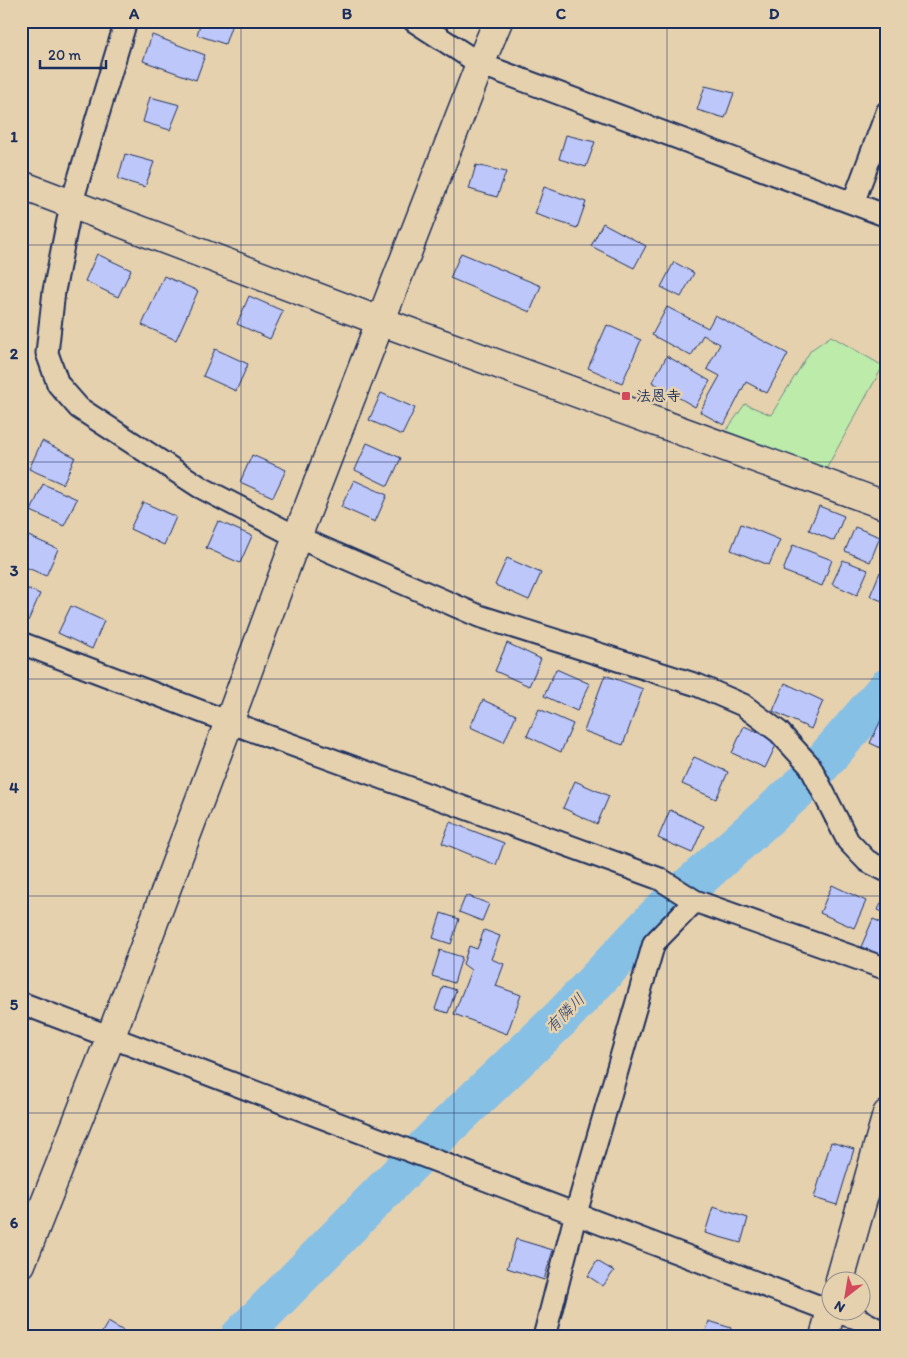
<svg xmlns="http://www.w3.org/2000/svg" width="908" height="1358" font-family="Itim,'Klee One',sans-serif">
<rect width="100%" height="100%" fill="#e6d1af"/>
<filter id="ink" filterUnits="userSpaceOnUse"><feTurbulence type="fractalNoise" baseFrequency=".02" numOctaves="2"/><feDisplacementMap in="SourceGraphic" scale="10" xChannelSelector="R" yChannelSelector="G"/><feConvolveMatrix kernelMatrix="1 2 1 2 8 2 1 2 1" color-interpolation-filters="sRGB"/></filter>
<g filter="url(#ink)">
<path fill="#bdebaa" stroke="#6c8d84" d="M831 336 883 366 826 469 724 434 745 404 771 415 811 350Z"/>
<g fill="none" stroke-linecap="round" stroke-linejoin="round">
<path stroke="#5c86af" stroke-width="7" d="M878 700 887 704"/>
<path stroke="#87c0e5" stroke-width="40" d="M240 1337 438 1135 561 1018 661 912 806 782 887 688"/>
</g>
<path fill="#bec7f9" stroke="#1b2f5e" d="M201 21H233L225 44 197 35Z
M152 35 205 55 196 80 143 61Z
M705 86 734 93 725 118 697 110Z
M150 97 180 105 170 130 143 122Z
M566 135 595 142 586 167 559 159Z
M125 154 154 162 145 187 118 179Z
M476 165 506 172 497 197 469 189Z
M544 187 586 202 577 228 535 214Z
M603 223 646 246 634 268 591 246Z
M461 253 541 286 530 312 450 278Z
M97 254 131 270 118 297 85 281Z
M674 262 694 273 681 297 661 287Z
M164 276 198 291 176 340 142 325Z
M249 296 283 311 270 339 237 324Z
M667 307 708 328 715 315 788 354 767 393 746 382 724 425 700 412 720 376 707 369 720 344 703 335 691 356 652 335Z
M607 325 641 340 622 383 588 368Z
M215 349 248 364 236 391 203 376Z
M667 356 710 381 695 407 652 382Z
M381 393 415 408 402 435 369 420Z
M42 441 75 457 63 484 29 469Z
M367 443 401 458 388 486 355 470Z
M252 455 286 470 273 497 240 482Z
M354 480 387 495 375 522 341 507Z
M43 484 77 499 64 526 31 511Z
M143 502 176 517 164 545 130 529Z
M819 506 844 516 834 541 809 530Z
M218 521 252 536 240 563 206 548Z
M741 524 780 540 769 565 731 550Z
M855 527 880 537 870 562 845 551Z
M24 534 58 549 46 576 21 565V541Z
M793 545 832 560 822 586 783 571Z
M507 558 541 573 529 600 495 585Z
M843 560 868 570 857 595 832 584Z
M880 572 887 574V603L870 596Z
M21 586 40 594 28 621 21 618Z
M71 606 104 621 92 649 58 633Z
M507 643 541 659 529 686 495 671Z
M556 669 590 684 577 711 544 696Z
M605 675 643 689 623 745 584 731Z
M785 683 823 701 811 729 773 711Z
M483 700 516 715 504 742 470 727Z
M539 709 573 724 561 752 527 736Z
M883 716H887V751L870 743Z
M744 726 778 741 765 768 732 753Z
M694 757 728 772 716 799 682 784Z
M575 781 609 796 597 824 563 808Z
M670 810 704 826 692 853 658 838Z
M450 822 504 843 496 865 442 843Z
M832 885 866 901 854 928 820 913Z
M887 891V914L878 910Z
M466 895 489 904 482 921 459 912Z
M441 913 459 919 451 944 433 938Z
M873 919 887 925V958L861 947Z
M484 930 500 936 491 959 504 964 496 986 521 995 507 1034 454 1014 471 970 463 964 469 946 477 949Z
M440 950 462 957 454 983 432 976Z
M443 986 456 990 448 1013 435 1009Z
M831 1142 854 1149 837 1205 814 1198Z
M713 1207 748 1218 741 1243 705 1233Z
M516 1239 553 1250 544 1280 507 1268Z
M597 1261 614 1271 603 1286 588 1276Z
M709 1321 731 1328 730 1337H704Z
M108 1322 129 1334 128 1337H106L101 1334Z"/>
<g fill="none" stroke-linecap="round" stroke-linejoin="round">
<g stroke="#1b2f5e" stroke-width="25">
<path id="street" d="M126 21 71 205 54 291 47 353 58 384 79 408 200 487 297 537 479 616 697 685 743 705 779 732 810 766 848 841 867 861 887 871
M414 21 480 64 887 216
M853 203 887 112
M21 643 229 722 660 879 695 901 887 969
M21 1003 831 1311 857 1318 887 1335
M544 1337 576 1213 654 943 695 901"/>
</g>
<g stroke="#1b2f5e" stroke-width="31">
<path id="secondary" d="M21 185 380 321 887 506
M21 1264 111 1036 229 722 297 537 480 64 498 21
M840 1280 887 1114
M824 1337 831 1310"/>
</g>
<use href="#street" stroke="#e6d1af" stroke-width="21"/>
<use href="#secondary" stroke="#e6d1af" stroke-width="28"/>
</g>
</g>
<path fill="none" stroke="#1b2f5e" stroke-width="1" stroke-opacity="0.55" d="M241 21V1337M454 21V1337M667 21V1337M21 245H887M21 462H887M21 679H887M21 896H887M21 1113H887"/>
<rect fill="#d1495b" stroke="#e6d1af" stroke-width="2" x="621" y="391" width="10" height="10" rx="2.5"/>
<g text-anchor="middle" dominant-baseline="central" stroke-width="5" stroke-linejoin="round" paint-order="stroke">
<g font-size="15" font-weight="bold" fill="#1b2f5e" stroke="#e6d1af" text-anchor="start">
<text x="636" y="396">法恩寺</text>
</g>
<g font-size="16" font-style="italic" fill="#263e6c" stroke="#e6d1af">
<text transform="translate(565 1013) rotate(-45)">有隣川</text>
</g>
</g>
<rect width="908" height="1358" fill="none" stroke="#e6d1af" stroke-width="55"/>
<g transform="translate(846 1296) rotate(211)"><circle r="24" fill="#e6d1af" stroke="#95908f"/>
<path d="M0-4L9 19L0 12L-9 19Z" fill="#d1495b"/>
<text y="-8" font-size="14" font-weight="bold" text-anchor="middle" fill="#1b2f5e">N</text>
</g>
<path d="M40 60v8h66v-8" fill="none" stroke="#1b2f5e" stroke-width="2.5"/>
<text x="48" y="60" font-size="15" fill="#1b2f5e" stroke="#e6d1af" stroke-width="4" paint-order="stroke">20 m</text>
<rect x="28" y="28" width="852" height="1302" fill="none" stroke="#1b2f5e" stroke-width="2"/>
<g font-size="16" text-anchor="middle" font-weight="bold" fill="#1b2f5e">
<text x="134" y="19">A</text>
<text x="347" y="19">B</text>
<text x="561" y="19">C</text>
<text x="774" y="19">D</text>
<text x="14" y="142">1</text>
<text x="14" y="359">2</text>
<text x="14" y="576">3</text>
<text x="14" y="793">4</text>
<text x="14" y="1010">5</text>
<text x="14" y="1228">6</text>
</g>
</svg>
